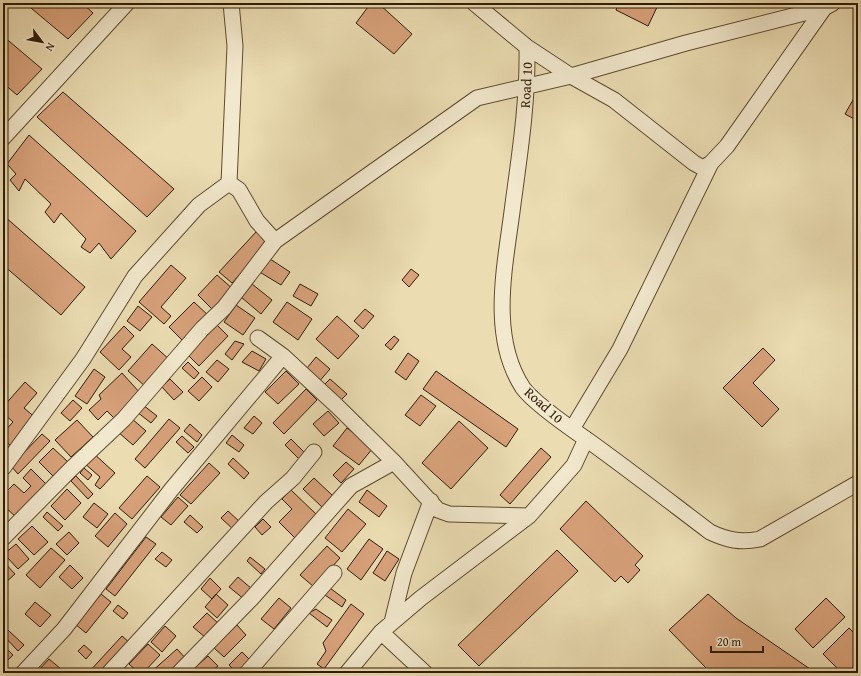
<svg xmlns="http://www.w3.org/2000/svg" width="861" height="676" font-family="'Gentium Book Plus',serif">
<rect width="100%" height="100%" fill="#ebdcb2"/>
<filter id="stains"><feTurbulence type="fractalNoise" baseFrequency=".005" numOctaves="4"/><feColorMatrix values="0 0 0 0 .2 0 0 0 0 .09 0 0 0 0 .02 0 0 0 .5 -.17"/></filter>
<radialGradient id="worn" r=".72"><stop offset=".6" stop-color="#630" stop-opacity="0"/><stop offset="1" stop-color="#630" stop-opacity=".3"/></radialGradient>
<path fill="#d8a27b" stroke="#2f1c04" d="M25 3H82L93 13 68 39Z
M371 3H378L412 34 394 54 356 23Z
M619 3H659L648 26 616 10Z
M3 36 42 69 17 95 3 83Z
M858 91V121L845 114Z
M63 92 174 189 147 217 37 117Z
M29 135 136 231 111 259 99 243 90 253 81 247 86 239 61 213 54 223 45 212 51 204 25 179 19 191 10 180 16 174 7 164Z
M3 215 85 287 61 315 3 265Z
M256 232 268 243 232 283 219 272Z
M267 257 290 272 281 285 258 271Z
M171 265 186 278 161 307 171 316 164 324 139 302Z
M411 269 419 275 409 287 402 280Z
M217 275 233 289 213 310 198 295Z
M252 284 272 300 261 314 241 297Z
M300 284 318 294 311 306 293 296Z
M194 302 211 318 186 344 169 327Z
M287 302 312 319 298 340 273 322Z
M236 305 255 318 243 335 224 322Z
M138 306 152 317 140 331 127 321Z
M365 309 374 316 363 329 354 321Z
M337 316 359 336 338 359 316 339Z
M217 325 228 336 199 366 188 355Z
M124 326 134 336 122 349 131 357 119 370 100 352Z
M394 336 399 340 391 350 385 345Z
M235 341 244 344 232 360 225 354Z
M152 344 170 360 146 387 128 371Z
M763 348 775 360 753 383 779 409 762 427 723 388Z
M252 351 266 359 259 371 242 362Z
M408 353 419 361 406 380 395 372Z
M316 357 330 369 317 384 303 373Z
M217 360 229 369 218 382 206 372Z
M188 362 199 373 194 379 182 368Z
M94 369 105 377 87 404 75 396Z
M286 371 299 384 278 404 265 392Z
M436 371 518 429 506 447 423 389Z
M122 373 141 394 115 419 107 411 98 420 89 410 101 399 99 395Z
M202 377 212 387 199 401 188 391Z
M170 379 183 392 174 400 162 387Z
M330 379 347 394 339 402 322 387Z
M25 382 37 393 24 408 37 419 12 447 3 439V433L13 422 3 413V407Z
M306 389 317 400 284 434 273 423Z
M421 395 436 406 420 426 405 415Z
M73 400 82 408 70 421 61 413Z
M143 405 157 416 151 423 137 412Z
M328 411 339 423 324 436 313 424Z
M254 416 262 423 253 434 244 428Z
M131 418 146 431 133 445 118 432Z
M169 419 180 428 145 468 135 459Z
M77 420 93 437 71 457 55 440Z
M459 421 488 448 451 489 422 463Z
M190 424 202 435 197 442 184 431Z
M347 428 373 448 359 465 333 446Z
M42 434 50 441 18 474 11 466Z
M232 435 244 445 239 452 226 443Z
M182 436 194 447 188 453 176 442Z
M291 439 305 453 299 459 285 445Z
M53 448 68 462 54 477 39 462Z
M541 448 551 457 510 504 500 495Z
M92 452 115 473 100 489 95 485 100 477 83 462Z
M233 458 249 473 244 479 228 464Z
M346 462 354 469 341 483 333 475Z
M209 463 220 473 191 504 180 495Z
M84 468 92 475 88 480 80 473Z
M31 469 49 487 18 519 3 505V495L14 484 24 493 31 486 23 478Z
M76 476 93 494 88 499 71 481Z
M147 476 160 487 132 519 119 508Z
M314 478 333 496 322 507 303 489Z
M67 489 81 503 65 520 51 506Z
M291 490 317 515 295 538 279 522 292 509 282 499Z
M367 490 387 506 379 517 359 502Z
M178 497 188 506 171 525 161 517Z
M586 501 643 556 635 565 640 570 628 583 621 576 615 582 560 529Z
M94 503 108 514 97 528 83 517Z
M348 509 366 524 342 552 325 538Z
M228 511 241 523 234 530 221 518Z
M47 512 63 526 58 531 43 517Z
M115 513 127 524 108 547 95 536Z
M190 515 203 527 197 533 184 522Z
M263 519 271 527 262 535 255 527Z
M32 526 48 542 34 555 18 539Z
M69 532 79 543 67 555 56 544Z
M146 537 156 544 115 596 106 589Z
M369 539 383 549 361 580 347 569Z
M16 544 29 559 18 569 4 554Z
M327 546 340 558 314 587 300 575Z
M51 548 65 560 40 588 26 575Z
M557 550 578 571 479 666 458 645Z
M387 551 399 559 385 581 373 573Z
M162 552 172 560 166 567 155 559Z
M250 557 265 569 261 574 247 561Z
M3 561 15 574 5 583 3 581Z
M70 565 83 578 72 589 59 577Z
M238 577 252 589 244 599 229 587Z
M210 578 221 589 212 599 201 589Z
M330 588 346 600 342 607 325 595Z
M101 594 111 602 86 633 75 624Z
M216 594 228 605 217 618 205 607Z
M708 594 736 618 810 669 806 673H711L669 630Z
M279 598 291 608 274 629 261 619Z
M826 598 845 617 813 648 795 629Z
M35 602 51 615 40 627 25 614Z
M351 604 364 614 324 669 317 664 326 651 323 643Z
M118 605 128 613 123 619 113 611Z
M316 609 332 620 327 627 309 613Z
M207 613 219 624 206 638 193 627Z
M237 625 246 635 224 657 214 648Z
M165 626 176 636 162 652 151 642Z
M849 628 858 637V662L847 673H842L823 654Z
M8 630 24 645 18 651 3 635Z
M122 636 130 643 102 673H88Z
M148 644 160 655 143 673H139L129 664Z
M3 645 13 655 7 661 3 656Z
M84 645 92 652 86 659 78 651Z
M177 649 189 662 176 673H150Z
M242 652 250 660 237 673 229 665Z
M208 656 218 666 210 673H189Z
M49 659 61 669 57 673H41L38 671Z"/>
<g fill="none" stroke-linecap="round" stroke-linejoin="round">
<g stroke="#5e4c30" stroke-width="17">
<path id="minor" d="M474 3 527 47 571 76 614 100 694 163 703 168 711 163 727 146 827 4
M527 47C528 100 520 152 513 204 506 262 488 335 523 388 534 403 570 428 586 439 628 469 669 501 710 532 727 540 740 543 760 539L858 483
M3 138 127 3
M275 241 477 98 571 76 686 43 824 8 833 3
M258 338 283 356 337 406 394 462 438 510 449 514 529 516
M572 429 620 349 711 163
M3 468 83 359 135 276 199 205 229 183 235 46 231 3
M3 538 71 469 124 419 202 329 224 308 275 241 257 221 239 190 229 183
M392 622 404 573 431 501
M381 632 425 673
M23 673 64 629 171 490 283 356
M109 673 266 502 293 478 314 452
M179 673 251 599 351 486 394 462
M247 673 334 573
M347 673 381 632 421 598 529 516 574 465 586 439"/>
</g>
<use href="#minor" stroke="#f2e8cd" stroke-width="15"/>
</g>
<g text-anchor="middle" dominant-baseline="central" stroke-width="3.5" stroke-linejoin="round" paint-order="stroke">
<g font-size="14" fill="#2f1c04" stroke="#f2e8cd">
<text transform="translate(526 85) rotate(-87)">Road 10</text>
<text transform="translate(544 405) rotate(42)">Road 10</text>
</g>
</g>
<rect width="861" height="676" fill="none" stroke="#ebdcb2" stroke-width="16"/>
<rect x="4" y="4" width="853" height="668" fill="none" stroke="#2f1c04" stroke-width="2"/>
<rect x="8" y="8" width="845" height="660" fill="none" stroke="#2f1c04"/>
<g transform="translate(42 42) rotate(122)" stroke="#f2e8cd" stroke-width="3" paint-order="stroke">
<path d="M0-3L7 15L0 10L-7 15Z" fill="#2f1c04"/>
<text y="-6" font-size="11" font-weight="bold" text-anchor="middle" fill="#2f1c04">N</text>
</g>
<path d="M711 646v6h52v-6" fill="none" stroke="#2f1c04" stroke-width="2"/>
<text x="717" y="646" font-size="12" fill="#2f1c04" stroke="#f2e8cd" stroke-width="3" paint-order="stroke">20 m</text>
<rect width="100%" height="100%" filter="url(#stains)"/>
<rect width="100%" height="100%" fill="url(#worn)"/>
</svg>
